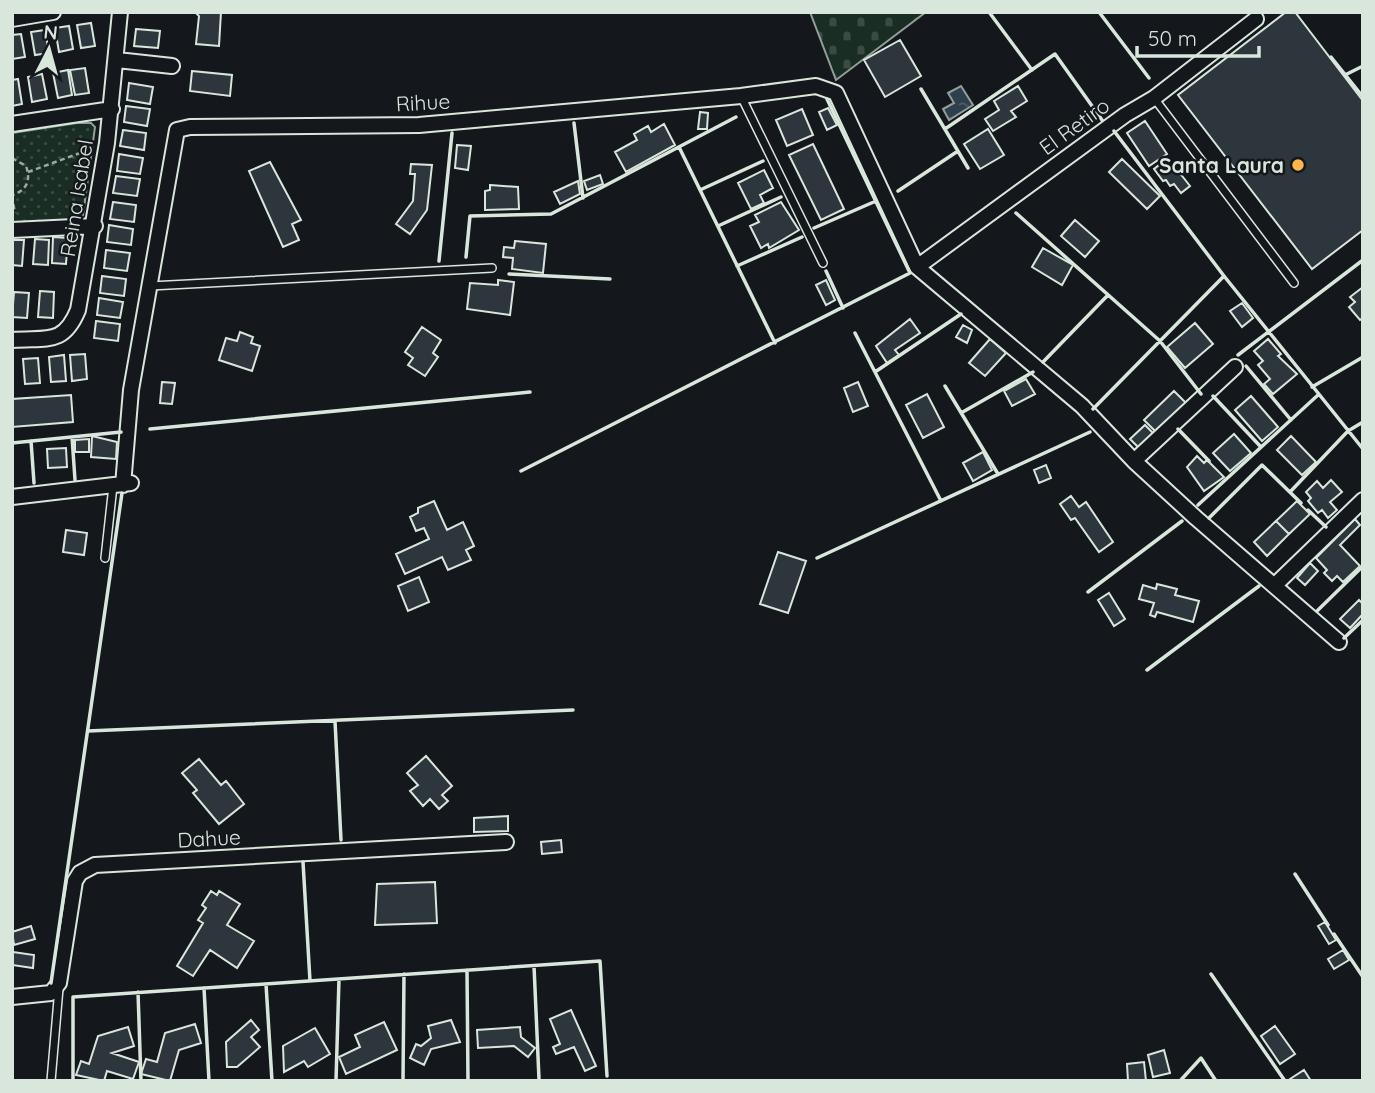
<svg xmlns="http://www.w3.org/2000/svg" width="1375" height="1093" font-family="Quicksand,sans-serif">
<defs>
<pattern id="grass-dots" width="8" height="8" patternUnits="userSpaceOnUse" patternTransform="scale(1.75)"><rect width="8" height="8" fill="#1a2d24"/><path d="M2 2h.1M6 6h.1" fill="none" stroke="#3b4b43" stroke-width="1.8" stroke-linecap="round"/></pattern>
<pattern id="cemetery-stones" width="16" height="16" patternUnits="userSpaceOnUse" patternTransform="scale(1.75)"><rect width="16" height="16" fill="#1a2d24"/><path d="M2 7V4a2 2 0 0 1 4 0v3zM10 15v-3a2 2 0 0 1 4 0v3z" fill="#3b4b43"/></pattern>
<pattern id="water-ripples" width="26" height="14" patternUnits="userSpaceOnUse" patternTransform="scale(1.75)"><rect width="26" height="14" fill="#2f3f4d"/><path d="M2 4q2-2 4 0t4 0M15 11q2-2 4 0t4 0" fill="none" stroke="#4c5b66"/></pattern>
</defs>
<rect width="100%" height="100%" fill="#14181c"/>
<path fill="url(#grass-dots)" stroke="#939e99" stroke-width="2" d="M77 123H91L95 127 83 215 76 222 12 226V133Z"/>
<path fill="url(#cemetery-stones)" stroke="#939e99" stroke-width="2" d="M810 12H926L836 80Z"/>
<path fill="url(#water-ripples)" stroke="#939e99" stroke-width="2" d="M961 86 973 105 949 120 943 109 954 103 948 93Z"/>
<path fill="#2c363c" stroke="#d8e6dc" stroke-width="2" d="M195 12H221L219 46 196 44 199 16Z
M1286 12H1295L1363 101V230L1312 269 1178 95Z
M91 23 95 46 81 48 77 25Z
M69 26 73 49 59 52 55 28Z
M136 29 160 31 158 48 134 46Z
M45 30 49 53 35 55 31 32Z
M21 34 25 57 12 59V35Z
M900 40 921 76 885 97 864 60Z
M85 68 89 93 75 95 70 70Z
M68 70 72 95 58 98 53 73Z
M192 71 232 75 230 96 190 91Z
M42 74 47 99 32 102 28 77Z
M18 79 22 104 12 106V80Z
M129 83 153 87 150 104 127 100Z
M1018 86 1027 101 1011 111 1016 117 993 131 985 119 999 110 994 101Z
M126 106 150 109 147 126 124 122Z
M828 108 837 125 827 130 819 112Z
M802 109 813 135 787 146 776 120Z
M700 112 708 113 707 129H698Z
M1145 121 1167 154 1149 166 1127 133Z
M664 124 675 145 626 172 615 152 637 140 634 134 648 126 651 132Z
M988 129 1004 155 980 169 964 144Z
M123 130 146 133 144 150 120 146Z
M813 144 844 209 821 220 789 155Z
M457 145 471 146 468 170 455 168Z
M119 154 143 158 140 174 117 171Z
M1168 158 1190 186 1181 193 1174 184 1170 186 1166 180 1163 181 1154 169Z
M1122 159 1160 196 1147 209 1109 172Z
M270 162 301 220 292 224 299 240 283 247 249 171Z
M411 164 432 165 427 210 410 234 396 224 413 201 415 174H410Z
M764 170 773 188 760 195 764 203 751 209 738 183Z
M600 175 603 184 587 190 584 181Z
M116 176 140 179 137 196 113 193Z
M578 181 580 194 560 204 554 192Z
M490 185 518 187 519 209 485 210V191L490 190Z
M113 202 136 205 134 222 110 219Z
M781 202 799 230 769 248 768 244 761 248 750 226 759 222 755 215Z
M1075 220 1099 241 1085 257 1061 236Z
M109 225 133 229 131 245 107 242Z
M53 237 68 238 66 264 52 263Z
M35 239 49 240 48 265 33 264Z
M12 240H24L22 266 12 265Z
M515 241 546 244 543 273 512 269 513 258 503 257 504 247 514 248Z
M1043 248 1073 265 1062 285 1032 267Z
M106 250 130 253 127 271 104 268Z
M102 276 126 279 124 296 100 293Z
M498 280 514 282 510 315 467 309 470 283 498 285Z
M826 280 835 300 826 305 816 285Z
M1363 287V318L1360 320 1349 307 1355 302 1350 297Z
M40 291 54 292 53 318 38 317Z
M14 292 29 293 27 318 12 317Z
M99 298 123 302 120 318 97 315Z
M1242 303 1253 318 1242 327 1230 311Z
M910 319 920 333 895 350 899 355 887 363 876 346Z
M96 321 120 324 118 341 94 338Z
M1195 323 1213 344 1185 368 1167 347Z
M963 325 972 330 967 343 956 337Z
M422 327 441 340 433 353 438 357 425 376 408 365 413 358 405 352Z
M240 332 253 337 251 343 260 346 252 371 219 360 226 338 237 341Z
M990 339 1006 353 985 376 969 363Z
M1268 339 1281 354 1278 356 1297 374 1273 394 1264 384 1270 379 1258 365 1263 361 1254 351Z
M85 354 87 379 72 381 70 355Z
M64 355 66 381 51 382 49 357Z
M38 358 40 383 25 384 23 359Z
M1026 379 1035 394 1012 406 1004 391Z
M162 382 175 383 172 404 160 403Z
M858 382 868 406 853 412 844 388Z
M1174 391 1188 405 1158 434 1144 420Z
M927 394 944 427 923 438 906 405Z
M71 395 73 422 12 427V399Z
M1251 396 1278 427 1262 441 1235 410Z
M1145 425 1156 436 1141 450 1130 439Z
M1234 434 1251 453 1230 471 1213 453Z
M92 436 117 442 116 459 91 457Z
M1291 436 1316 462 1302 475 1277 450Z
M89 439V452H75V440Z
M66 448 67 467 48 468 47 449Z
M983 452 992 470 973 481 963 463Z
M1197 456 1204 463 1207 460 1224 477 1204 491 1187 467Z
M1046 465 1051 478 1039 483 1034 470Z
M1331 480 1342 492 1330 502 1337 510 1328 518 1322 510 1318 513 1308 501 1311 498 1306 492 1317 481 1323 488Z
M1071 496 1079 507 1086 502 1113 542 1099 552 1075 518 1071 520 1060 504Z
M434 501 447 530 463 522 474 546 466 550 471 560 448 570 442 557 405 574 396 554 429 539 424 528 416 531 410 517 418 513V508Z
M1297 501 1310 514 1289 534 1276 521Z
M1355 519 1360 525 1340 545 1360 566 1343 582 1337 576 1332 581 1324 573 1327 570 1316 558Z
M1276 521 1289 534 1267 556 1254 542Z
M66 530 87 533 84 555 63 552Z
M778 552 806 561 788 613 760 604Z
M1310 563 1318 571 1305 585 1297 578Z
M419 577 429 602 408 611 398 586Z
M1157 584 1177 589 1175 595 1199 601 1193 622 1157 612 1155 617 1150 615 1154 603 1139 599 1143 585 1156 589Z
M1109 593 1125 619 1114 626 1098 600Z
M1359 600 1363 604V614L1350 628 1340 619Z
M426 756 452 786 442 795 448 801 439 809 430 799 423 806 410 791 418 785 407 773Z
M199 759 221 785 226 781 244 804 219 824 193 793 197 790 182 773Z
M508 816V831L474 832V818Z
M561 840 562 852 542 854 541 842Z
M435 882 437 923 375 925 377 884Z
M211 891 217 895 219 891 240 904 227 925 254 941 237 968 210 950 193 976 177 966 203 923 198 920 206 908 202 905Z
M1325 922 1336 940 1329 944 1318 926Z
M31 926 35 939 14 945 12 932Z
M1343 950 1349 960 1334 969 1328 959Z
M13 952 34 955 33 968 12 965Z
M571 1010 596 1066 585 1071 574 1047 556 1054 553 1047 560 1044 550 1019Z
M251 1020 259 1030 251 1037 260 1047 237 1067H227L226 1042Z
M451 1020 460 1042 431 1049 424 1065 410 1058 416 1044 421 1046 431 1038 428 1026Z
M384 1022 397 1050 346 1074 339 1057 360 1047 355 1035Z
M195 1024 201 1043 179 1050 170 1081 141 1074 146 1059 157 1062 165 1033Z
M1275 1026 1295 1054 1280 1064 1261 1036Z
M128 1027 134 1046 112 1053 139 1062 133 1079 107 1071 104 1081 76 1075 81 1061 89 1064 98 1036Z
M520 1027 521 1037 535 1048 528 1057 514 1046 478 1048 477 1030Z
M315 1028 330 1054 308 1067 304 1061 284 1072 283 1046Z
M1164 1050 1170 1073 1153 1077 1148 1055Z
M1144 1062 1146 1081H1128L1127 1064Z
M1304 1070 1311 1081H1291L1290 1079Z"/>
<g fill="none" stroke-linecap="round" stroke-linejoin="round">
<g stroke="#d8e6dc" stroke-width="10">
<path id="service" d="M741 96 823 263
M1154 98 1294 283
M150 286 492 268
M105 558 113 486
M51 1081 59 988"/>
</g>
<g stroke="#d8e6dc" stroke-width="18">
<path id="minor" d="M12 19 53 12
M117 60 172 66
M12 124 112 109
M12 230 95 226
M917 267 1125 115 1154 98 1256 19
M12 340C47 337 63 346 78 310L107 143 120 12
M1134 461 1235 367
M123 485 131 390 177 130 190 127 419 125 741 96 816 86 836 93 917 267 1082 406 1134 461 1196 518 1339 642
M12 497 131 483
M1275 585 1363 500
M12 997 51 993 59 983 75 881 80 873 95 865 506 842"/>
</g>
<path stroke="#9da8a2" stroke-width="2.5" stroke-dasharray="5 3.5" stroke-linecap="butt" d="M12 158 26 166C31 180 27 191 12 195
M28 172 91 149
M12 196 15 213"/>
<use href="#service" stroke="#14181c" stroke-width="7"/>
<use href="#minor" stroke="#14181c" stroke-width="14"/>
<path stroke="#d8e6dc" stroke-width="3.5" d="M989 12 1032 70
M1099 12 1149 78
M1331 57 1363 97
M1345 75 1363 66
M921 89 968 168
M574 123 583 198
M945 129 1055 54 1102 120
M1114 131 1224 276 1363 449
M679 147 775 343
M700 190 763 161
M898 191 958 151
M1016 213 1160 341 1201 394
M718 226 781 197
M814 228 876 201
M466 257 470 216 551 214 736 117
M439 261 452 133
M737 266 802 237
M826 271 843 308
M509 274 610 279
M855 333 941 501
M1238 355 1363 260
M1043 362 1108 295
M1246 366 1291 420
M875 372 961 314
M945 386 998 474
M1312 387 1363 357
M1213 396 1261 447
M1093 409 1224 276
M961 413 1033 372
M150 429 530 392
M1178 429 1209 461
M72 437 75 480
M31 441 34 483
M12 443 121 432
M521 471 910 273 827 99
M1290 492 1348 431 1363 422
M1198 505 1318 395
M1308 510 1326 527
M1209 518 1262 465 1301 503
M817 558 1090 432
M1088 592 1182 521
M1317 611 1363 566
M1344 638 1363 620
M1147 670 1259 586
M335 721 341 840
M88 731 573 710
M303 862 310 981
M1295 874 1328 925
M1334 934 1363 977
M534 966 539 1079
M467 970 468 1081
M1211 974 1285 1081
M51 983 122 493
M266 984 272 1081
M204 988 209 1081
M138 992 141 1081
M73 1081V997L600 961 607 1076
M336 1081 339 979
M403 1081 404 974
M1180 1081 1201 1058 1216 1081"/>
</g>
<circle fill="#ffb74d" stroke="#14181c" stroke-width="2.5" cx="1298" cy="165" r="7"/>
<g text-anchor="middle" dominant-baseline="central" stroke-width="5" stroke-linejoin="round" paint-order="stroke">
<g font-size="21" fill="#d8e6dc" stroke="#14181c">
<text transform="translate(423 102) rotate(-3)">Rihue</text>
<text transform="translate(1074 126) rotate(-36)">El Retiro</text>
<text transform="translate(76 198) rotate(-81)">Reina Isabel</text>
<text transform="translate(209 838) rotate(-3)">Dahue</text>
</g>
<g font-size="21" font-weight="bold" fill="#d8e6dc" stroke="#14181c" text-anchor="end">
<text x="1284" y="165">Santa Laura</text>
</g>
</g>
<rect width="1375" height="1093" fill="none" stroke="#d8e6dc" stroke-width="28"/>
<g transform="translate(49 49) rotate(6)" stroke="#14181c" stroke-width="5" paint-order="stroke">
<path d="M0-5L12 26L0 18L-12 26Z" fill="#d8e6dc"/>
<text y="-10" font-size="19" font-weight="bold" text-anchor="middle" fill="#d8e6dc">N</text>
</g>
<path d="M1137 46v10h122v-10" fill="none" stroke="#d8e6dc" stroke-width="3.5"/>
<text x="1148" y="46" font-size="21" fill="#d8e6dc" stroke="#14181c" stroke-width="5" paint-order="stroke">50 m</text>
</svg>
